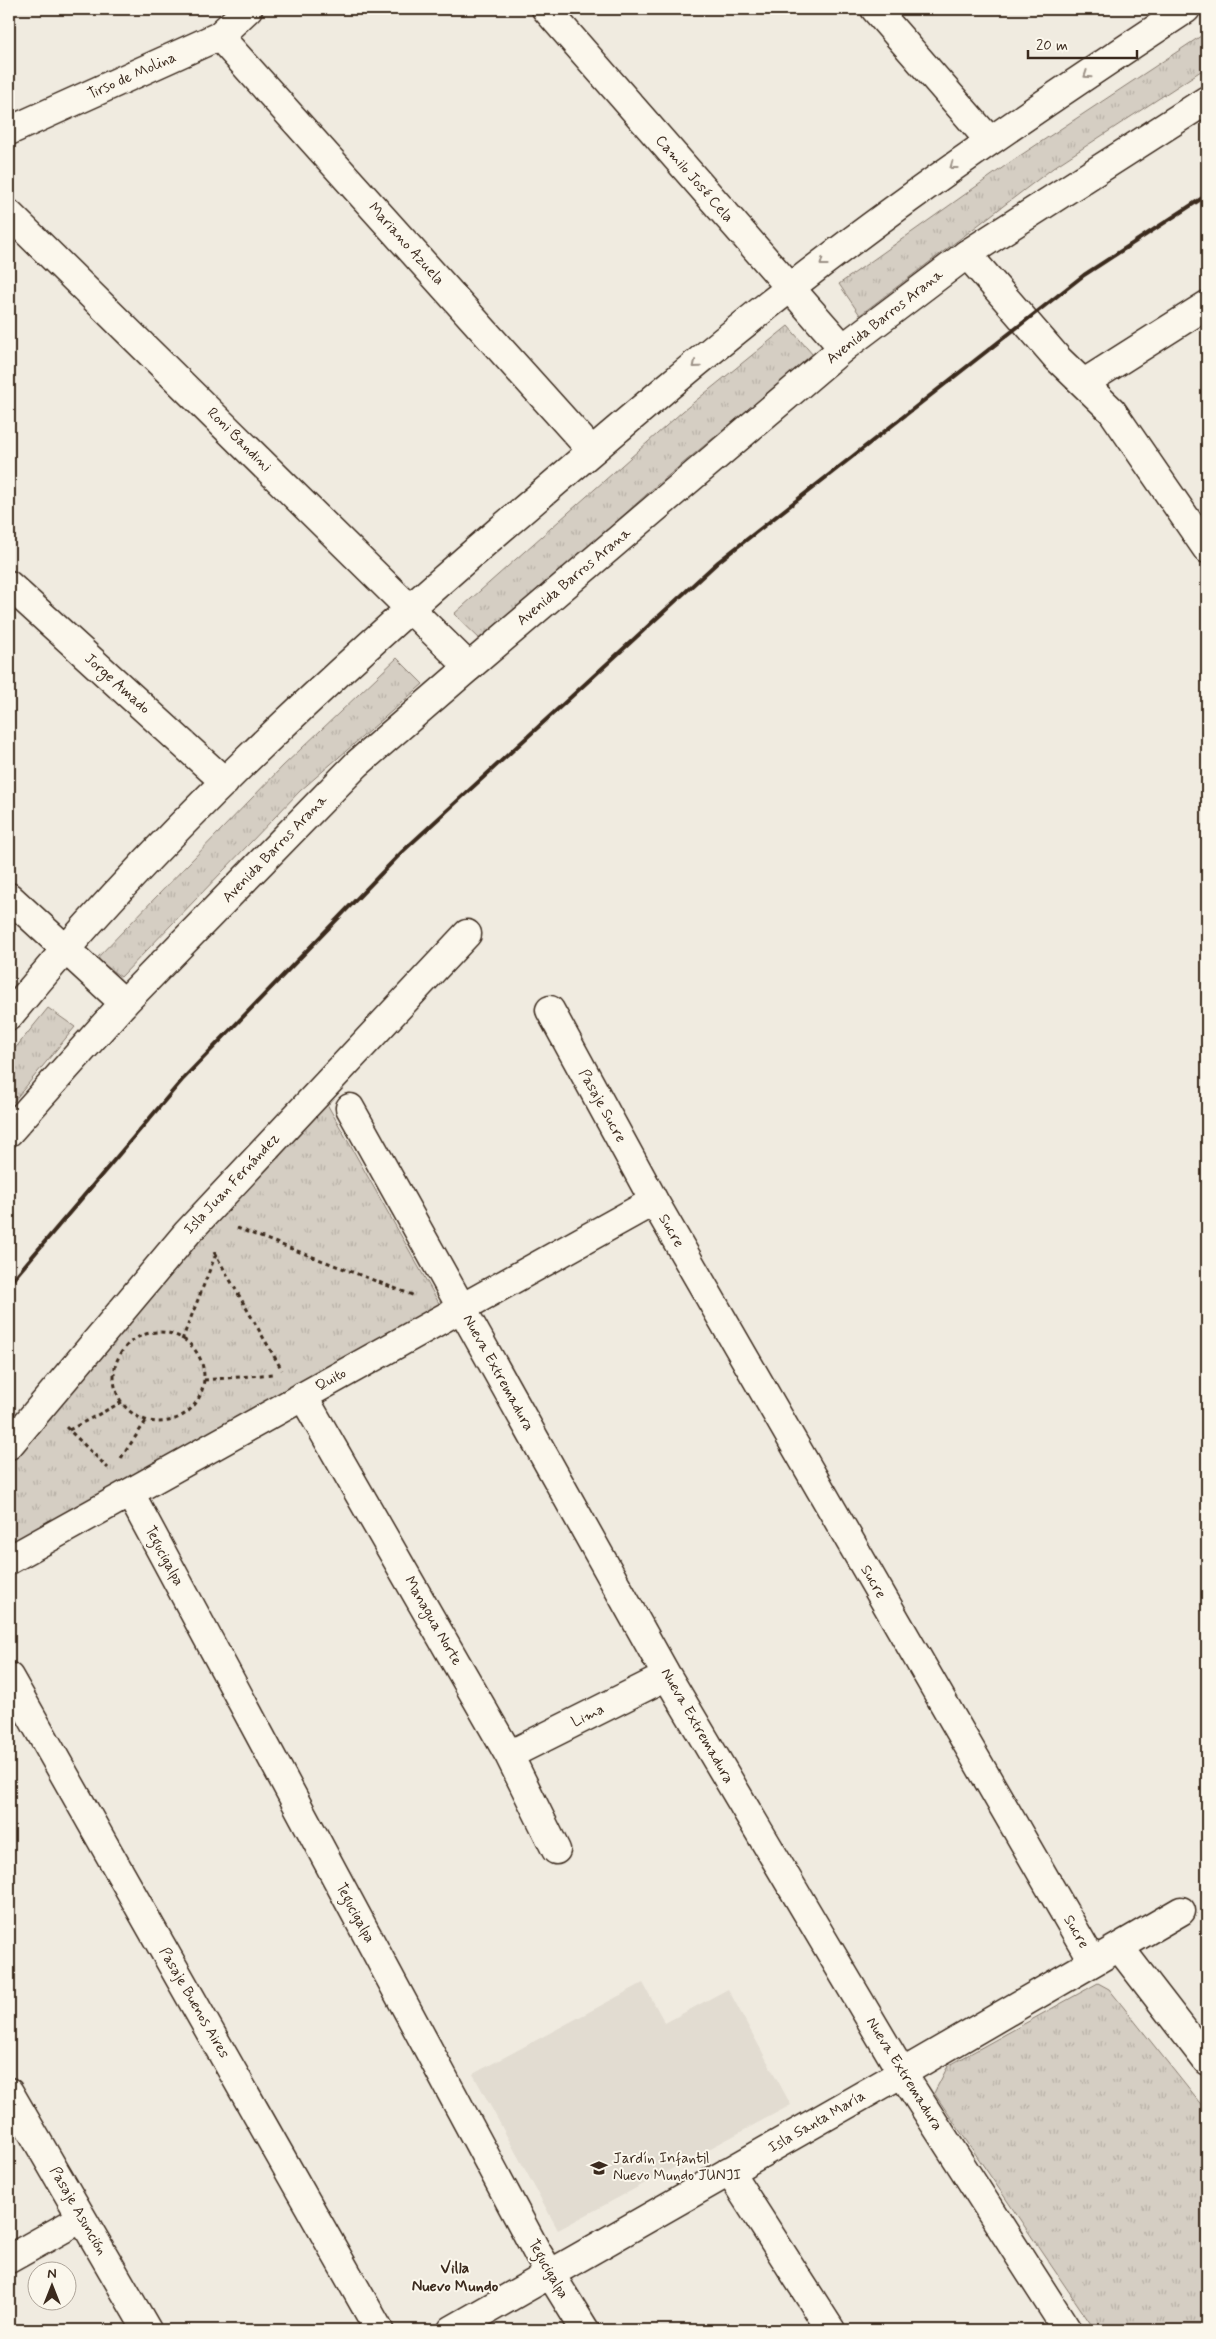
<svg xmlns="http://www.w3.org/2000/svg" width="1216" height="2339" font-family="Mynerve,sans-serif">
<defs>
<pattern id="grass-tufts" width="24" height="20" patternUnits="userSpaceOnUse" patternTransform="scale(1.25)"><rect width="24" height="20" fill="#d5cec3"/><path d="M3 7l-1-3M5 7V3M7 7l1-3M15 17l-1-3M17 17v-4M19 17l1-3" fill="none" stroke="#b8b1a7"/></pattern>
</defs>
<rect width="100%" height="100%" fill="#f0ebe0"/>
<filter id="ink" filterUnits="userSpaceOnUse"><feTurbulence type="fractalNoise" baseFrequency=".02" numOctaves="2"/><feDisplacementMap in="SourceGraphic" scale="10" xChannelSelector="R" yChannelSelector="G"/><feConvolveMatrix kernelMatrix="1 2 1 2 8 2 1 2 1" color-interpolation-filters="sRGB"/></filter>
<g filter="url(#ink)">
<path fill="#e2dcd1" d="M643 1983 665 2023 728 1989 791 2105 558 2230 473 2074Z"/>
<path fill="url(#grass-tufts)" stroke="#887c70" d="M1207 32V67L1057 165 860 315 839 284 1012 161Z
M788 326 813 355 657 485 483 642 454 614 683 411Z
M397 658 423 684 300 791 121 977 96 959 283 766Z
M48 1008 75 1027 9 1107V1056Z
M327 1104 440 1305 9 1544V1461L71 1378Z
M1098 1983 1109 1989 1207 2112V2330H1095L934 2093 948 2066Z"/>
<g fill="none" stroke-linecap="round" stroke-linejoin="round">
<g stroke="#3b2a1e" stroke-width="31">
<path id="minor" d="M546 9 843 348
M875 9 989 140
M219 36 592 451
M9 131 219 36 248 9
M9 214 469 667
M967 254 1058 359 1112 411 1207 549
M1084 383 1207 305
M9 585 225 782
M9 897 124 1003
M550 1010 654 1201 1093 1962
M9 1016C154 839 329 677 502 528 597 447 692 364 790 288 918 188 1051 98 1186 9
M350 1108 667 1676 902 2073 1067 2330
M303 1396 509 1755 556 1850
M9 1445 187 1233 467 934
M130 1493 538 2254 585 2330
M9 1560 654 1201
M9 1677 379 2330
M509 1755 667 1676
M1119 1947 1207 2061
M9 2092 147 2330
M729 2171 831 2330
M9 2259 82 2218
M452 2330 902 2073 1181 1911"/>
</g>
<g stroke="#3b2a1e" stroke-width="31">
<path id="major" d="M9 1132 124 1003 357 764 469 667 843 348 967 254 1207 100"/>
</g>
<path stroke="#3b2a1e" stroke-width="3" stroke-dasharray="4 4" stroke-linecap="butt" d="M237 1228 415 1296
M214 1252 282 1370
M114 1377a45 45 0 1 1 90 0a45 45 0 1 1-90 0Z
M182 1340 216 1254
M204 1380 273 1374
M66 1427 108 1468
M69 1430 122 1402
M121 1458 146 1421"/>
<use href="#minor" stroke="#fbf7ec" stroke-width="28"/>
<use href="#major" stroke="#fbf7ec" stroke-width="28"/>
<path stroke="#3b2a1e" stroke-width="4" d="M9 1284 183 1079 402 852 718 562 1084 275 1207 195"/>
</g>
<defs><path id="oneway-chevron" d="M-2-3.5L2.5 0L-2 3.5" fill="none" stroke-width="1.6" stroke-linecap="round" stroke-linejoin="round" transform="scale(1.25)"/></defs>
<g stroke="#9b9085">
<use href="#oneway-chevron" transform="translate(1087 75) rotate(146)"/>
<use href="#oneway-chevron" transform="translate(953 166) rotate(143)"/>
<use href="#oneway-chevron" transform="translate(823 263) rotate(143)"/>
<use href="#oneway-chevron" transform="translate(696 365) rotate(140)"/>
</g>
</g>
<defs>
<g id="school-bare" transform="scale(1.35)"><path d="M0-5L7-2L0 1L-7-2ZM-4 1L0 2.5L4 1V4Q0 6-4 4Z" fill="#3b2a1e" stroke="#fbf7ec" stroke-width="2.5" paint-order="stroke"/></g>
</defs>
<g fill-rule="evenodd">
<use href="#school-bare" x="599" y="2168"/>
</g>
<g text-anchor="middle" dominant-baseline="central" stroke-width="4" stroke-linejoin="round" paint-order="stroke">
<g font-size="15" fill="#3b2a1e" stroke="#fbf7ec">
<text transform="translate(132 76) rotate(-24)">Tirso de Molina</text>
<text transform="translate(694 179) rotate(49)">Camilo José Cela</text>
<text transform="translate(406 244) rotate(48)">Mariano Azuela</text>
<text transform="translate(885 317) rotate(-38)">Avenida Barros Arana</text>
<text transform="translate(239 440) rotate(45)">Roni Bandini</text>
<text transform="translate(574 577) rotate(-40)">Avenida Barros Arana</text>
<text transform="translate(117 684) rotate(42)">Jorge Amado</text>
<text transform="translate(275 849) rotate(-46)">Avenida Barros Arana</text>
<text transform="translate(602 1106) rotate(61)">Pasaje Sucre</text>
<text transform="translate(232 1184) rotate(-47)">Isla Juan Fernández</text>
<text transform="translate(671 1231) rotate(60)">Sucre</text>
<text transform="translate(498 1373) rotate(61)">Nueva Extremadura</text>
<text transform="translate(331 1380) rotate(-29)">Quito</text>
<text transform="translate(164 1556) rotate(62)">Tegucigalpa</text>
<text transform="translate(873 1582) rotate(60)">Sucre</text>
<text transform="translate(433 1621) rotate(60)">Managua Norte</text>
<text transform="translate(588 1716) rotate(-26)">Lima</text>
<text transform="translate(697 1726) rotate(60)">Nueva Extremadura</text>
<text transform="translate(355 1913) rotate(62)">Tegucigalpa</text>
<text transform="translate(1076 1932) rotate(60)">Sucre</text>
<text transform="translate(194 2003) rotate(60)">Pasaje Buenos Aires</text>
<text transform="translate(904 2074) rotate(58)">Nueva Extremadura</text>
<text transform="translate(817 2122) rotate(-30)">Isla Santa María</text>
<text transform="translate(78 2211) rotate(60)">Pasaje Asunción</text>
<text transform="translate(548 2269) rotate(60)">Tegucigalpa</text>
</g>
<g font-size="15" fill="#3b2a1e" stroke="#fbf7ec" text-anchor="start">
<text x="613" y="2159">Jardín Infantil<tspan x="613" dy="17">Nuevo Mundo JUNJI</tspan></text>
</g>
<g font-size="16" font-weight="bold" fill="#3b2a1e" stroke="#fbf7ec">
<text x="455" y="2268">Villa<tspan x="455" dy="18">Nuevo Mundo</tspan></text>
</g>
</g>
<rect width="1216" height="2339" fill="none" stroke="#fbf7ec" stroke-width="30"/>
<rect x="15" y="15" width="1186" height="2309" fill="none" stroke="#3b2a1e" stroke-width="2" filter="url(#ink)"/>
<g transform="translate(52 2286)"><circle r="24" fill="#fbf7ec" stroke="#aea59a"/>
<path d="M0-4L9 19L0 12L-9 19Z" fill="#3b2a1e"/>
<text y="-8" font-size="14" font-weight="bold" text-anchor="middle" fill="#3b2a1e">N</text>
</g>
<path d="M1028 50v8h109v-8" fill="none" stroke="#3b2a1e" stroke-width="2.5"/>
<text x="1036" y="50" font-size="15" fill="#3b2a1e" stroke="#fbf7ec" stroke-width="4" paint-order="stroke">20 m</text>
</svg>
